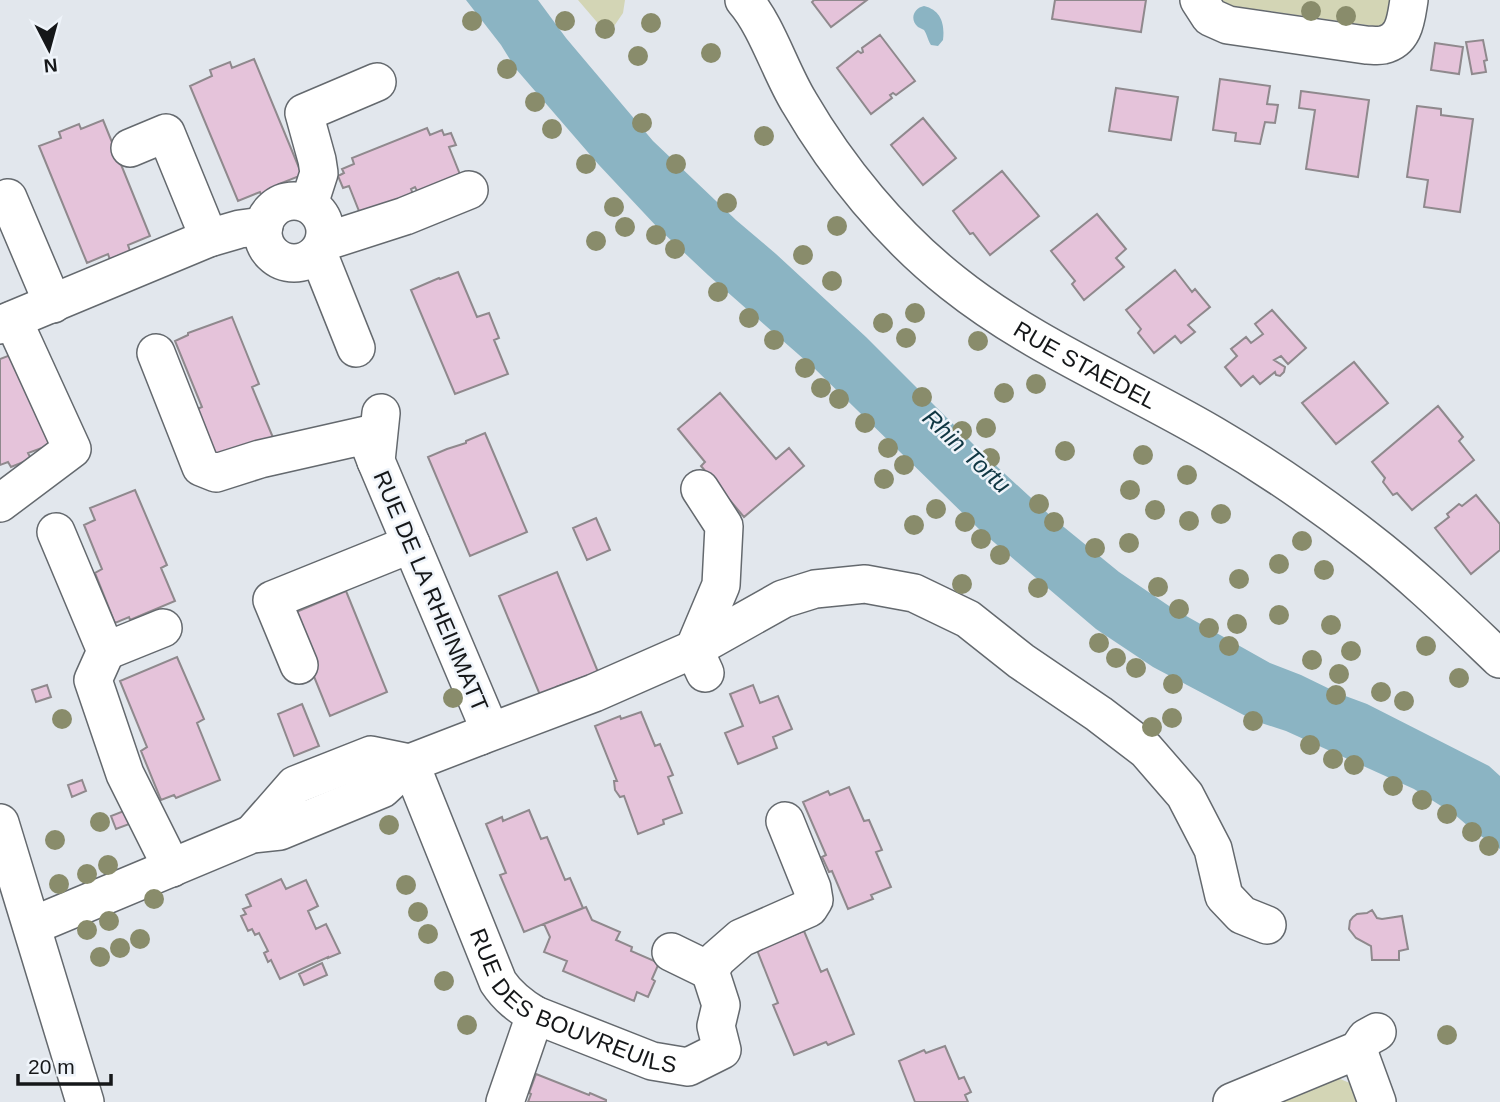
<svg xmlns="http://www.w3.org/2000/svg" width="1500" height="1102" font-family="Arial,sans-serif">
<rect width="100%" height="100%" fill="#e2e7ed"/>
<path fill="#d3d5b5" d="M578 0H625L623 13 608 35Z
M1212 0H1392L1388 28 1212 3Z
M1333 1076 1364 1089 1367 1102H1269Z"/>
<path fill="#8bb4c3" d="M466 0H538L566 38 653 141 736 220 776 254 866 337 980 451 1054 519 1119 572 1172 608 1270 663 1301 675 1340 694 1367 704 1489 766 1500 776V849L1475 832 1454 814 1414 789 1286 731 1255 721 1153 667 1096 629 982 532 814 368 708 275 658 228 599 165 516 69 501 45Z
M924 6C941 10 945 24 943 40L938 46 931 45C928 41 927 34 924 30 922 29 920 28 918 27 909 19 914 8 924 6Z"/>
<path fill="#e5c3da" stroke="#8f898d" stroke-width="2" d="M814 0H867L831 27 812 2Z
M1055 0H1146L1141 32 1052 19Z
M880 35 915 81 896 95 893 93 890 95 892 98 871 114 837 68 858 51 861 53 863 52 862 48Z
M1483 40 1487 60 1484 61 1486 72 1472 74 1466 42Z
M1435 43 1463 47 1459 74 1431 70Z
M254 59 302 175 279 184 281 189 262 197 260 192 238 201 190 86 212 76 210 70 230 62 232 68Z
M1220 79 1270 86 1267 104 1278 105 1275 123 1265 122 1260 144 1235 141 1236 133 1213 130Z
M1116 88 1178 97 1171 140 1109 131Z
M1301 91 1369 100 1358 177 1306 169 1315 110 1299 108Z
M1417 106 1441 109V115L1473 119 1460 212 1424 207 1428 180 1407 177Z
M923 118 956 158 923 185 891 145Z
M103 120 150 236 128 245 130 251 110 260 108 254 87 263 39 146 61 138 59 132 79 124 81 129Z
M427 128 430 135 442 130 444 135 451 133 456 145 449 147 461 177 420 192 417 191 415 187 411 189 416 202 361 216 349 186 343 188 338 176 344 173 342 169 354 164 352 158Z
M1002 171 1039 216 990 255 973 233 970 234 953 211Z
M1097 214 1126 249 1116 258 1124 267 1084 300 1072 284 1075 281 1051 251Z
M1175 270 1192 292 1195 289 1210 307 1188 325 1195 332 1181 343 1175 336 1154 353 1138 333 1141 329 1126 310Z
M458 272 477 317 489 313 499 338 494 340 508 374 455 394 411 290 439 278 440 279Z
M1272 310 1306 348 1288 364 1281 356 1274 360 1285 367 1284 372 1280 376 1276 375 1275 372 1260 384 1253 376 1241 386 1225 367 1237 356 1231 349 1246 337 1251 343 1263 334 1255 324Z
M232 317 259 384 252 387 274 440 216 461 195 410 202 407 175 341 188 335V333Z
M13 354 50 445 28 453 31 459 11 467 8 462 0 465V359Z
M1354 362 1388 403 1336 444 1302 403Z
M720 393 776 459 789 448 804 466 744 517 701 466 705 462 678 429Z
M1438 406 1463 437 1459 441 1474 460 1412 510 1397 493 1393 495 1383 482 1385 478 1372 462Z
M485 433 527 532 470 556 428 457 447 449 466 443V441Z
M135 490 167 565 161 568 175 601 130 620 129 617 115 623 95 573 102 569 84 525 95 520 90 508Z
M1476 495 1500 524V550L1471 574 1435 528 1449 517 1447 514 1459 504 1462 506Z
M596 518 610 550 587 560 573 528Z
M557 572 598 672 556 687V688L540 695 499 596Z
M346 591 387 692 330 716 289 615Z
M177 657 204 719 197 723 220 780 176 798 174 795 161 800 141 751 147 747 120 681Z
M47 685 51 697 36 702 32 690Z
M753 685 760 703 778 696 792 729 773 737 777 748 738 764 725 733 743 726 730 694Z
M302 704 319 746 294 756 278 714Z
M641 712 655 746 660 744 673 775 668 777 682 813 663 820 664 824 638 834 624 796 620 797 615 790 614 781H617L595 726 620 716 621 719Z
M82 780 86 791 72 797 68 785Z
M849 787 864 821 869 820 882 850 876 852 891 887 871 895 873 899 848 909 832 871 829 872 822 857 826 855 803 802 828 791 830 795Z
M134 807 140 820 116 829 111 816Z
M529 810 541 839 547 837 565 880 570 878 583 908 524 932 500 875 506 873 486 824 502 817 503 821Z
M281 879 286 889 306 880 318 906 308 911 316 929 326 924 340 953 328 958V957L280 979 271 960 268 962 264 953 268 951 259 933 255 935 252 929 248 931 241 916 246 914 243 909 251 906 246 895Z
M586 907 592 920 620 932 616 940 632 947 631 951 659 963 652 979 655 981 648 997 637 992 634 1001 563 971 567 961 544 952 550 937 544 924Z
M1372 910 1377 918 1382 919 1402 916 1408 949 1399 951V960H1372L1371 946 1356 938 1349 929 1350 921 1353 917 1357 914 1367 913Z
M804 931 821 972 827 969 854 1034 828 1045 826 1042 794 1055 773 1005 778 1003 757 950Z
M322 963 327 975 304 985 299 974Z
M945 1046 959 1079 964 1077 971 1092 965 1095 968 1102H915L899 1061 924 1050 926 1053Z
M536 1074 589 1095 590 1093 606 1100V1102H528L531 1094 529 1093Z"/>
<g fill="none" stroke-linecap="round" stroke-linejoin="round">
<g stroke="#64696e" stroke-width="40">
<g id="minor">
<path id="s1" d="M744 0C767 26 780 71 799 102 838 169 892 235 953 283 1032 346 1126 384 1213 435 1266 466 1317 501 1366 539 1413 575 1457 618 1500 659"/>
<path d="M1199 0 1210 17 1228 25 1366 45C1371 45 1378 46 1383 45 1405 40 1406 18 1409 0"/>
<path d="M130 148 166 133 209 238"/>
<circle cx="294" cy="232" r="31"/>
<path d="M0 202 8 198 53 304"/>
<path d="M309 204 319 173 317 160 304 113 377 82"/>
<path d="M324 242 405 216 469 190"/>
<path d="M318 253 356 348"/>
<path d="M0 325 209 238 240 229 264 226"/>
<path d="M156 353 201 467 216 473 260 459 366 435 376 461"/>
<path d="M0 503 72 449 13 320"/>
<path d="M56 532 106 651 93 680 125 774 172 868"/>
<path d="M106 651 163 628"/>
<path d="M299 665 272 600 411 544"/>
<path d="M705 673 694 649 783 599 815 589 865 584 914 593 968 619 1021 661 1099 714 1146 750 1185 795 1213 849 1224 896 1242 915 1267 925"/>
<path d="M480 736 594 693 694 649 721 585 724 526 700 489"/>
<path id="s2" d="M410 763 498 982C508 997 520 1006 535 1015L652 1061 688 1067 722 1050 716 1026 721 1005 710 971 717 959 741 938 809 908 814 900 812 888 785 821"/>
<path d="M0 823 85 1102"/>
<path d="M252 834 295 785 371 755 410 763"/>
<path d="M32 926 252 834 280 831 382 789 410 763 480 736 486 721 376 461 381 413"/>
<path d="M671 952 710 971"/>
<path d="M1358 1050 1377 1102"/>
<path d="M505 1102 535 1015"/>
<path d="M1232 1102 1358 1050 1366 1038 1377 1032"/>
</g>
</g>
<use href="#minor" stroke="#fff" stroke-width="37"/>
</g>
<g fill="#898c6b">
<circle cx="1311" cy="11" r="10"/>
<circle cx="1346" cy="16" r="10"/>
<circle cx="472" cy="21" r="10"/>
<circle cx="565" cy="21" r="10"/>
<circle cx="651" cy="23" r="10"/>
<circle cx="605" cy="29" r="10"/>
<circle cx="711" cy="53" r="10"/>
<circle cx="638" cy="56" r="10"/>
<circle cx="507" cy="69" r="10"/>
<circle cx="535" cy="102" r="10"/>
<circle cx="642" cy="123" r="10"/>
<circle cx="552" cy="129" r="10"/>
<circle cx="764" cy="136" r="10"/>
<circle cx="586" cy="164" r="10"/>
<circle cx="676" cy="164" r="10"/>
<circle cx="727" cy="203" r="10"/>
<circle cx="614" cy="207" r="10"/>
<circle cx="837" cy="226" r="10"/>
<circle cx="625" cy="227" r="10"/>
<circle cx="656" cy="235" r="10"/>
<circle cx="596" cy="241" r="10"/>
<circle cx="675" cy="249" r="10"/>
<circle cx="803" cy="255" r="10"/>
<circle cx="832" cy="281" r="10"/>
<circle cx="718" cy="292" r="10"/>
<circle cx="915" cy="313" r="10"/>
<circle cx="749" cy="318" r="10"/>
<circle cx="883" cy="323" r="10"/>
<circle cx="906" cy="338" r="10"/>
<circle cx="774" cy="340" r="10"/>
<circle cx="978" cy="341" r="10"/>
<circle cx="805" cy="368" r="10"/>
<circle cx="1036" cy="384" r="10"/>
<circle cx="821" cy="388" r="10"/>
<circle cx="1004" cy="393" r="10"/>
<circle cx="922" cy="397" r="10"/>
<circle cx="839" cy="399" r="10"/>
<circle cx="865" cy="423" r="10"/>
<circle cx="986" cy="428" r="10"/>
<circle cx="962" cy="431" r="10"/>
<circle cx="888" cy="448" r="10"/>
<circle cx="1065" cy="451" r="10"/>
<circle cx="1143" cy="455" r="10"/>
<circle cx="990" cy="458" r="10"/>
<circle cx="904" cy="465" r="10"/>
<circle cx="1187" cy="475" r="10"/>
<circle cx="884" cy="479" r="10"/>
<circle cx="1130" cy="490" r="10"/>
<circle cx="1039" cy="504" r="10"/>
<circle cx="936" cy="509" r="10"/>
<circle cx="1155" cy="510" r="10"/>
<circle cx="1221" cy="514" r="10"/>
<circle cx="1189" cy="521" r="10"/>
<circle cx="965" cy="522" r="10"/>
<circle cx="1054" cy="522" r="10"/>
<circle cx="914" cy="525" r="10"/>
<circle cx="981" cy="539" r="10"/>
<circle cx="1302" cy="541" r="10"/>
<circle cx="1129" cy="543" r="10"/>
<circle cx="1095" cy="548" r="10"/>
<circle cx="1000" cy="555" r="10"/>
<circle cx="1279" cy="564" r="10"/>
<circle cx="1324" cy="570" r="10"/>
<circle cx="1239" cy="579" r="10"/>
<circle cx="962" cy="584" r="10"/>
<circle cx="1158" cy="587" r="10"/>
<circle cx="1038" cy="588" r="10"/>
<circle cx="1179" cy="609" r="10"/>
<circle cx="1279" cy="615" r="10"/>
<circle cx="1237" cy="624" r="10"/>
<circle cx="1331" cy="625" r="10"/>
<circle cx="1209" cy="628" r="10"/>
<circle cx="1099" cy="643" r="10"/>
<circle cx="1229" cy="646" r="10"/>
<circle cx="1426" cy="646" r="10"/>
<circle cx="1351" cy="651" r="10"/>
<circle cx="1116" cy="658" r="10"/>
<circle cx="1312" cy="660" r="10"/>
<circle cx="1136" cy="668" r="10"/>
<circle cx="1339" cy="674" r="10"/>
<circle cx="1459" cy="678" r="10"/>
<circle cx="1173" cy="684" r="10"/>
<circle cx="1381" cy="692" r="10"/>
<circle cx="1336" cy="695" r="10"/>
<circle cx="453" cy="698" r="10"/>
<circle cx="1404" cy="701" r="10"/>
<circle cx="1172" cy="718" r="10"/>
<circle cx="62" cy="719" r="10"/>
<circle cx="1253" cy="721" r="10"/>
<circle cx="1152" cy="727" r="10"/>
<circle cx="1310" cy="745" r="10"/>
<circle cx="1333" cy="759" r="10"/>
<circle cx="1354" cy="765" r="10"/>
<circle cx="1393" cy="786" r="10"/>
<circle cx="1422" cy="800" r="10"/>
<circle cx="1447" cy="814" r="10"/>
<circle cx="100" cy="822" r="10"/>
<circle cx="389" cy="825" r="10"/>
<circle cx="1472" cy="832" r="10"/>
<circle cx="55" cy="840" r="10"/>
<circle cx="1489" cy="846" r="10"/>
<circle cx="108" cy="865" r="10"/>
<circle cx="87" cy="874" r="10"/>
<circle cx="59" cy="884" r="10"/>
<circle cx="406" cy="885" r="10"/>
<circle cx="154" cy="899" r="10"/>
<circle cx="418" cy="912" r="10"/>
<circle cx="109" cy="921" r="10"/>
<circle cx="87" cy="930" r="10"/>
<circle cx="428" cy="934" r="10"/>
<circle cx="140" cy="939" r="10"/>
<circle cx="120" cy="948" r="10"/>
<circle cx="100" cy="957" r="10"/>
<circle cx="444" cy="981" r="10"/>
<circle cx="467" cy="1025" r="10"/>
<circle cx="1447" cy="1035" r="10"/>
</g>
<g text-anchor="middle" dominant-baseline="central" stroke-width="5" stroke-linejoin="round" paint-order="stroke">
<g font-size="23" fill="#151719" stroke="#eff4fa">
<text stroke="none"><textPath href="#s1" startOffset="511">RUE STAEDEL</textPath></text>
<text transform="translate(431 591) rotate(67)">RUE DE LA RHEINMATT</text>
<text stroke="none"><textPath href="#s2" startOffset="308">RUE DES BOUVREUILS</textPath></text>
</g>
<g font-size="24" font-style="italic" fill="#103743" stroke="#eff4fa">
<text transform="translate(967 451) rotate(43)">Rhin Tortu</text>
</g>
</g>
<g transform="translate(49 49) rotate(174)" stroke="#eff4fa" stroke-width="5" paint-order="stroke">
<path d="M0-5L12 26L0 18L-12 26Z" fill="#151719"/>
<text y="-10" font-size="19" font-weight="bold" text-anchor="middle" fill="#151719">N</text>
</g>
<path d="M18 1074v10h93v-10" fill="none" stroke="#151719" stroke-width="3.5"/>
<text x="28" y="1074" font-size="21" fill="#151719" stroke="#eff4fa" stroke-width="5" paint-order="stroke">20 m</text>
</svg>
